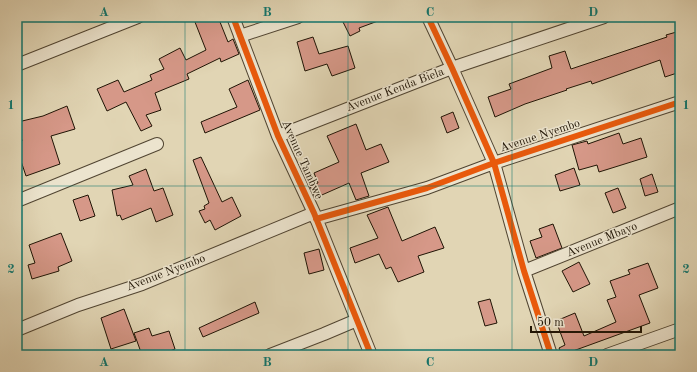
<svg xmlns="http://www.w3.org/2000/svg" width="697" height="372" font-family="'Old Standard TT',serif">
<rect width="100%" height="100%" fill="#e1d5b4"/>
<filter id="stains"><feTurbulence type="fractalNoise" baseFrequency=".005" numOctaves="4"/><feColorMatrix values="0 0 0 0 .2 0 0 0 0 .09 0 0 0 0 .02 0 0 0 .5 -.17"/></filter>
<radialGradient id="worn" r=".72"><stop offset=".6" stop-color="#630" stop-opacity="0"/><stop offset="1" stop-color="#630" stop-opacity=".3"/></radialGradient>
<path fill="#d69888" stroke="#1f1405" d="M193 17H218L228 42 233 39 239 54 221 62 220 58 187 74 189 79 155 93 161 110 146 115 152 126 141 131 126 102 107 111 97 89 118 80 124 92 152 80 150 75 164 69 159 59 180 48 186 60 206 50Z
M349 17H386V18L359 28 360 31 350 36 342 20Z
M680 31V72L665 77 660 60 592 84 591 81 566 89 567 90 525 104 495 117 488 97 511 89 509 84 552 68 549 56 565 51 571 69 667 37 666 35Z
M313 37 319 54 348 46 355 68 332 76 327 64 305 71 297 42Z
M248 80 260 110 205 133 201 122 237 107 229 89Z
M67 106 75 129 51 136 60 164 26 176 17 149V143L22 141 18 122 43 116Z
M453 112 459 128 447 133 441 117Z
M356 124 366 150 381 144 389 162 361 173 369 196 356 200 349 183 315 198 310 186 318 183 314 173 339 162 327 136Z
M619 133 623 144 641 138 647 157 599 172 597 165 579 170 572 145 587 141 588 144Z
M201 157 222 202 232 197 241 216 215 230 210 220 205 223 199 211 205 209 204 206 209 203 193 160Z
M574 168 580 185 560 191 555 175Z
M146 169 154 191 163 188 173 215 156 222 151 208 122 220 120 215 117 216 112 190 133 185 129 176Z
M652 174 658 192 645 196 640 179Z
M618 188 626 208 613 213 605 193Z
M88 195 95 216 80 221 73 200Z
M388 207 402 241 435 227 444 248 418 256 424 272 398 282 391 267 386 269 379 254 355 263 350 248 378 238 367 215Z
M553 224 562 248 536 258 530 241 542 237 539 229Z
M61 233 72 261 58 267 59 271 32 279 28 265 35 263 29 245Z
M319 249 324 270 309 274 304 253Z
M579 262 590 284 573 292 562 271Z
M648 263 658 288 639 295 650 323 562 355 559 348 565 345 556 321 575 313 584 336 616 322 607 300 616 297 610 281 630 274 628 270Z
M490 299 497 323 485 326 478 302Z
M255 302 259 313 203 337 199 328Z
M124 309 136 341 111 349 101 318Z
M149 328 152 336 169 331 175 349 170 351 172 355H142L134 333Z"/>
<g fill="none" stroke-linecap="round" stroke-linejoin="round">
<g stroke="#504431" stroke-width="14">
<path id="street" d="M233 17 278 136 314 213 371 355
M428 17 452 68 494 163 524 271 551 355
M240 36 298 17
M17 65 138 17
M278 136 452 68 604 17
M17 201 157 144
M316 219 427 188 494 163 680 102
M524 271 680 208
M17 330 78 305 142 284 314 213
M270 355 324 334 357 320
M607 355 680 329"/>
</g>
<use href="#street" stroke="#ece4ce" stroke-width="12"/>
<g stroke="#ece4ce" stroke-width="8">
<path id="cycleway" d="M233 17 278 136 314 213 371 355
M428 17 452 68 494 163 524 271 551 355
M316 219 427 188 494 163 680 102"/>
</g>
<use href="#cycleway" stroke="#e8590c" stroke-width="6"/>
</g>
<path fill="none" stroke="#0f766e" stroke-width="1" stroke-opacity="0.55" d="M185 17V355M348 17V355M512 17V355M17 186H680"/>
<g text-anchor="middle" dominant-baseline="central" stroke-width="3" stroke-linejoin="round" paint-order="stroke">
<g font-size="12" fill="#1f1405" stroke="#ece4ce">
<text transform="translate(395 90) rotate(-21)">Avenue Kenda Biela</text>
<text transform="translate(540 136) rotate(-18)">Avenue Nyembo</text>
<text transform="translate(302 160) rotate(66)">Avenue Tambwe</text>
<text transform="translate(602 240) rotate(-22)">Avenue Mbayo</text>
<text transform="translate(166 273) rotate(-21)">Avenue Nyembo</text>
</g>
</g>
<rect width="697" height="372" fill="none" stroke="#e1d5b4" stroke-width="44"/>
<path d="M531 326v6h110v-6" fill="none" stroke="#1f1405" stroke-width="2"/>
<text x="537" y="326" font-size="12" fill="#1f1405" stroke="#ece4ce" stroke-width="3" paint-order="stroke">50 m</text>
<rect x="22" y="22" width="653" height="328" fill="none" stroke="#0f766e" stroke-width="1.5"/>
<g font-size="13" text-anchor="middle" font-weight="bold" fill="#0f766e">
<text x="104" y="16">A</text>
<text x="267" y="16">B</text>
<text x="430" y="16">C</text>
<text x="593" y="16">D</text>
<text x="11" y="109">1</text>
<text x="686" y="109">1</text>
<text x="11" y="273">2</text>
<text x="686" y="273">2</text>
<text x="104" y="366">A</text>
<text x="267" y="366">B</text>
<text x="430" y="366">C</text>
<text x="593" y="366">D</text>
</g>
<rect width="100%" height="100%" filter="url(#stains)"/>
<rect width="100%" height="100%" fill="url(#worn)"/>
</svg>
